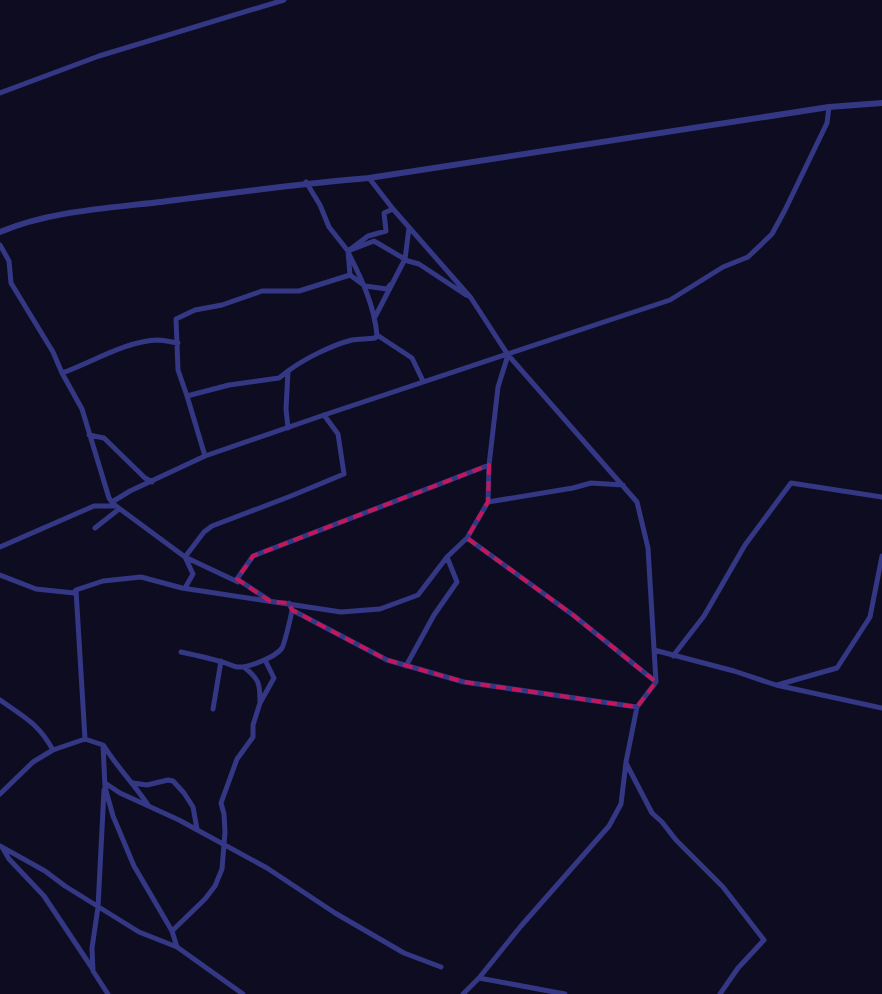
<svg xmlns="http://www.w3.org/2000/svg" width="882" height="994" font-family="Arial,sans-serif">
<rect width="100%" height="100%" fill="#0e0c21"/>
<g fill="none" stroke-linecap="round" stroke-linejoin="round">
<path stroke="#343783" stroke-width="5" d="M0 93 99 56 284 0
M369 178 393 209 471 298 508 355 637 502 648 548 656 682 637 707 626 762 621 804 609 826 521 926 479 978 463 994
M306 182 320 205 329 227 348 251 374 241 408 261 419 264 466 295
M0 245 9 261 11 283 53 352 62 373 82 409 109 498 112 502
M349 254C362 280 374 305 377 335L412 358 423 381
M350 275 365 286 387 289 390 285
M375 317 405 259 409 228
M288 371C304 359 332 345 352 340 359 339 368 339 375 338L377 335
M62 373C93 362 125 341 158 340 164 340 171 342 178 343
M187 396 229 385 279 378 288 371 286 409 288 428
M89 435 104 438 145 478 152 482
M205 456 187 396 178 370 176 319 195 310 222 305 262 291H299L350 275 348 251 368 236 386 231 384 213 393 209
M488 502 573 488 591 483 623 485
M116 506 185 557 238 582 237 579 269 600
M95 528 119 509
M467 538 573 615 656 682
M0 547 94 506H116L112 502 130 491 205 456 324 415 670 300 723 267 748 257 772 234 785 210 827 123 829 107
M0 575 36 589 74 593 76 590 103 581 141 577 182 588 341 612 380 609 418 595 447 557 467 538 488 502 489 465 498 387 508 355
M237 579 253 556 489 465
M185 588 193 574 185 557 204 532 212 526 291 496 344 474 338 434 324 415
M76 590 85 739
M289 603 292 610 387 660 464 682 637 707
M654 650 734 671 776 685 882 708
M181 652C195 655 209 658 222 662 227 663 232 666 237 667 248 668 276 657 282 648 284 645 291 617 292 610
M673 656 704 616 745 545 791 483 882 497
M406 666 434 615 457 582 447 557
M244 667C259 679 260 683 260 702
M777 685 837 668 870 617 882 556
M0 700C24 717 38 723 53 750
M213 709 221 661
M104 746C117 767 134 784 148 805
M626 763 652 813 662 822 676 840 723 887 764 940 738 968 720 994
M105 783 120 793 179 820 267 868 335 913 404 953 441 967
M133 783 147 785 168 780 173 781 184 793 193 807 197 829
M104 790 98 907 92 948 93 971 108 994
M0 794 33 762 53 750 85 739 103 745 105 787 113 816 134 866 172 931 177 947
M0 846 45 871 65 886 139 932 177 947 243 994
M2 847 9 859 44 896 92 968
M172 931 205 899 215 886 222 869 225 832 224 814 221 803 237 759 253 737V725L260 703 274 678 265 660
M479 978 565 994"/>
<path stroke="#343783" stroke-width="6" d="M0 232C54 209 118 208 176 200 240 192 304 183 369 178L829 107 882 103"/>
</g>
<path fill="none" stroke="#c2185b" stroke-width="4" stroke-dasharray="10 6" stroke-linejoin="round" d="M489 465 488 502 467 538 573 615 656 682 637 707 464 682 387 660 292 610 289 603 271 602 237 579 253 556Z"/>
</svg>
